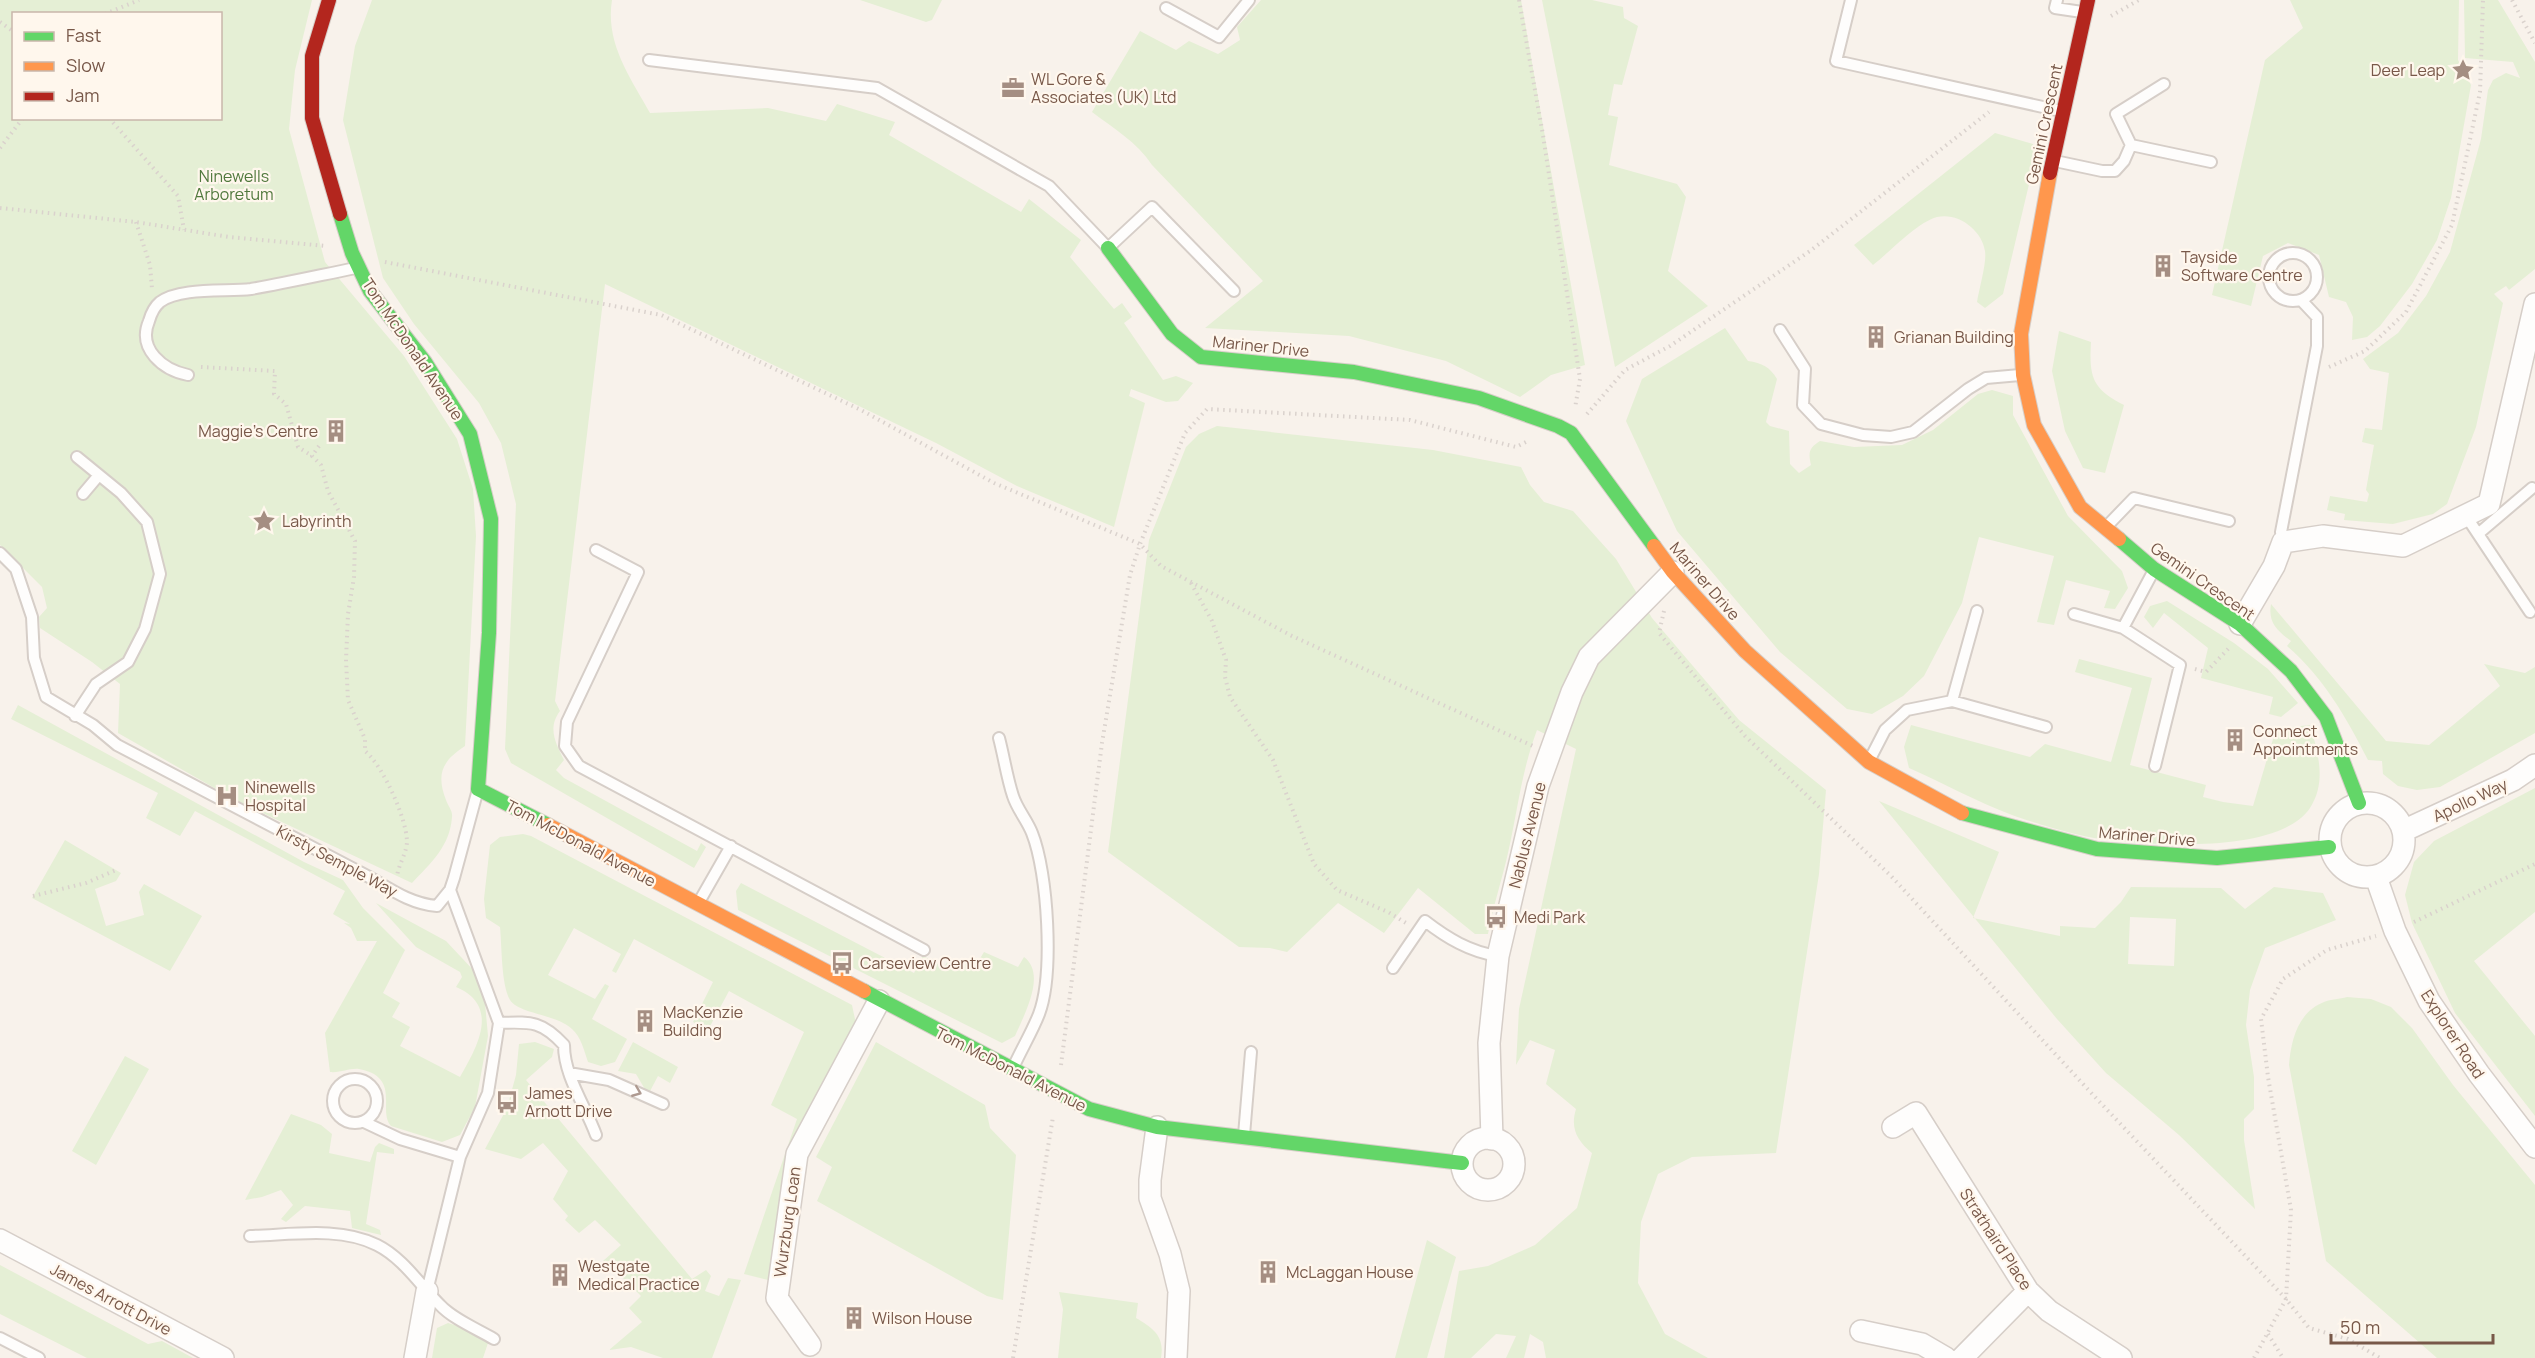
<svg xmlns="http://www.w3.org/2000/svg" width="2535" height="1358" font-family="Manrope,sans-serif">
<rect width="100%" height="100%" fill="#f8f2eb"/>
<path fill="#e5efd5" fill-rule="evenodd" d="M0 0H312L295 70 289 129 325 262 404 356 457 439 473 489 476 536 465 746C442 761 436 774 446 800 448 806 453 811 452 817 450 846 431 863 412 883L239 802 118 733 120 684 92 662 40 628 39 617 47 608 42 587 0 545ZM14 14H220V118H14Z
M372 0H612C605 43 630 77 650 113L768 108 826 121 837 104 895 122 889 135 1021 212 1029 199 1081 240 1070 257 1114 309 1122 303 1132 317 1124 323 1163 380 1176 376 1193 383 1178 401 1166 402 1131 389 1129 396 1145 403 1114 527 1017 486 936 443 605 284 555 701 560 711C547 728 556 744 564 760L556 770 564 778 697 851 701 843 706 847 694 868 511 763 505 749 516 504 501 443 479 403 414 324 383 278 343 120 355 46Z
M860 0H942L932 20 926 22Z
M1261 0H1521L1585 365 1551 375 1520 397 1446 361 1349 336 1205 328 1263 281 1152 165C1137 142 1113 128 1092 112L1140 31 1176 50 1189 41 1218 54 1240 40 1237 27Z
M1542 0H1592L1623 7 1624 18 1638 26 1622 85 1614 84 1608 115 1618 117 1609 165 1677 184 1686 197 1668 271 1708 306 1615 367Z
M2290 0H2459L2458 60 2471 85 2451 198 2437 240 2412 284 2380 326 2367 337 2352 340 2353 317 2346 302 2329 297 2319 255 2288 243 2263 256 2251 306 2212 295 2265 60 2303 28Z
M2464 0H2498L2535 62V269L2509 290 2506 286 2494 294 2503 303 2476 427 2447 504 2433 514 2393 524 2344 520 2345 514 2327 510 2330 496 2367 502 2369 494 2366 490 2374 445 2362 442 2365 428 2382 430 2389 373 2370 369 2363 359 2398 333 2426 296 2450 252 2481 139 2488 90 2493 80 2506 73 2520 78 2513 62 2465 58Z
M1995 133 2033 144 2035 159 2003 294 1985 308 1977 302C1979 289 1987 262 1985 251 1982 230 1958 212 1937 217 1916 223 1890 252 1873 265L1854 245Z
M1725 328 1748 361C1762 363 1770 367 1777 379L1766 422 1770 426 1789 431 1790 464 1799 473 1811 465C1808 452 1809 448 1820 441L1854 447 1902 445 1933 430 1978 394 1992 390 2013 396V415L2068 516 2122 571 2128 588 2115 609 2104 608 2110 591 2066 580 2054 625 2037 622 2054 556 1979 537 1962 603 1924 676 1903 696 1872 714 1847 709 1780 652 1677 531 1626 421 1642 379Z
M2059 331 2091 342C2089 377 2092 389 2124 405L2105 473 2083 468 2065 431 2052 371Z
M1217 426 1433 450 1521 467 1530 485 1544 502 1573 511 1616 559 1652 618 1739 720 1826 790 1819 874 1776 1153 1692 1157 1658 1174 1641 1222 1638 1283 1665 1334 1708 1358H1546L1543 1342 1530 1334 1524 1358H1506L1516 1336 1496 1334 1471 1358H1444L1459 1271 1488 1266 1535 1245 1577 1208 1592 1153C1577 1141 1570 1128 1576 1109L1546 1084 1555 1050 1530 1040 1516 1065 1519 1009 1576 749 1537 730C1521 773 1518 809 1508 853 1502 880 1493 906 1488 934H1475L1418 888 1384 933 1338 903 1287 952 1270 948 1239 947 1108 852 1149 540 1186 447 1199 434Z
M2167 601 2234 643 2268 669 2298 703 2281 717 2269 714 2273 697 2201 678 2208 648 2164 613 2153 628 2144 617 2150 606Z
M2271 604 2386 741 2429 745 2500 686 2484 664 2525 673 2535 667V733L2440 787 2417 790 2398 786 2383 774 2382 761 2368 760C2346 717 2324 678 2287 646L2291 641C2276 630 2268 622 2271 604Z
M2079 659 2152 678 2130 765 2206 785 2203 797 2223 802 2253 806 2276 729 2310 725C2318 752 2327 782 2310 808 2278 855 2151 845 2101 839 2078 836 2034 823 2012 815 1977 802 1943 783 1909 768L1904 747 1911 725 2030 757 2045 744 2111 762 2132 688 2075 672Z
M18 705 304 862 343 880 363 908 405 950 383 993 400 1003 392 1017 410 1027 400 1046 460 1077C477 1047 501 1006 456 987L462 977 460 972 416 947 376 903 446 941 476 973 485 1003 488 1036 475 1107 460 1135 442 1142 391 1126C377 1111 402 1077 359 1069 349 1068 341 1073 330 1072L325 1033 377 941H357L351 928 344 923 350 924 333 914 345 891 195 811 180 836 146 818 158 793 11 719Z
M2535 788V912L2474 961 2535 1036V1116L2455 1013 2412 923 2405 895 2414 862 2434 841Z
M1879 801 1999 852 1973 918 2060 936V926L2095 928 2121 902 2131 887 2221 888 2245 909 2274 887 2323 893 2336 920 2265 948 2250 990 2246 1025 2254 1077V1109L2244 1119V1140L2255 1209 2179 1135 2106 1073 2057 1019ZM2130 917 2176 919 2174 966 2128 964Z
M523 834 531 836 852 1005 856 1024 794 1149 772 1281 744 1274 797 1119 771 1105 804 1032 729 991 708 1030 693 1022 713 982 634 939 616 973 612 971 621 954 574 928 548 975 595 999 605 984 609 986 592 1019 627 1039 615 1062 601 1066 588 1062C584 1050 581 1037 572 1029 556 1014 519 1014 510 1000 501 984 502 946 500 927L486 918 484 899 490 845 500 837Z
M65 840 121 873 116 881 95 889 106 926 144 915 139 892 144 884 202 916 170 971 32 898Z
M741 883 914 973 923 956 944 967 948 961 962 969 967 961 976 965 984 952 1018 967 1024 957C1047 974 1024 1015 1015 1036L1002 1043 738 910 736 891Z
M2347 997 2371 999 2391 1007 2412 1028 2453 1085 2535 1185V1358H2437L2326 1261 2289 1065C2291 1040 2298 1012 2324 1002 2331 999 2340 999 2347 997Z
M535 1042 554 1049 552 1057 526 1080 692 1279 706 1270 711 1276 705 1291 719 1296 728 1278 741 1280 712 1358H663L631 1347 609 1350 642 1322 629 1308 641 1296 612 1267 611 1268 603 1261 621 1245 595 1220 579 1233 565 1220 568 1216 553 1199 568 1171 543 1143 521 1159 485 1149 507 1108 516 1075 519 1044Z
M633 1042 678 1067 670 1083 658 1076 649 1093 646 1091 636 1074 618 1071Z
M876 1042 985 1105 990 1128 1016 1155 1003 1300 987 1296 817 1201 832 1167 816 1157Z
M125 1056 149 1069 96 1165 72 1151Z
M291 1114 321 1125 332 1134 329 1153 370 1162 375 1147 379 1143 394 1149V1154L377 1152 366 1224 380 1230 381 1235 352 1228 350 1211 305 1206 286 1222 281 1219 293 1205 281 1190 262 1197 245 1200Z
M1427 1240 1456 1257 1427 1358H1395Z
M0 1265 148 1344 162 1341 193 1358H87L0 1314Z
M1059 1292 1138 1303 1136 1318C1153 1328 1165 1336 1161 1358H1058L1063 1309Z
M448 1323 467 1329 488 1343 483 1358H432L437 1328Z"/>
<g fill="none" stroke-linecap="round" stroke-linejoin="round">
<g stroke="#d6cec8" stroke-width="14">
<path id="lane" d="M1851 0 1836 61 2061 111
M2057 0 2055 8 2082 12
M1166 8 1219 37 1249 0
M649 60 877 88 1049 186 1108 248 1152 207 1234 291
M2131 145 2116 114 2164 84
M2055 161 2102 171H2115L2124 161 2131 145 2211 162
M2269 277a24 24 0 1 1 48 0a24 24 0 1 1-48 0Z
M1780 330 1805 369 1803 405 1821 424 1863 435 1891 437 1913 432 1968 389 1986 378 2020 375
M188 375C163 370 137 349 149 321 151 314 154 307 160 302 180 287 226 292 251 289 286 283 321 275 356 268
M83 494 99 475
M2466 516 2530 612
M2107 526 2134 498 2229 521
M2478 534 2532 488
M2283 542 2281 532 2317 346V317L2301 300
M596 550 638 572 567 722 565 746 579 766 924 950
M0 553 16 569 32 617 34 658 46 697 93 725 117 745 371 878C393 891 412 904 437 906L450 890 454 878 477 793
M1977 611 1952 701 2046 727
M2074 614 2123 628 2180 665 2155 766
M2123 628 2154 570
M75 716 96 684 128 662 145 629 160 574 147 522 121 493 77 457
M999 738C1004 757 1007 778 1013 796 1017 809 1027 820 1032 833 1048 873 1054 974 1039 1014 1032 1032 1021 1050 1013 1068
M1869 761 1885 730 1907 710 1952 701
M699 902 731 846
M1393 968 1425 921C1447 938 1470 952 1498 956
M499 1023C530 1022 541 1020 564 1045 564 1076 585 1105 596 1135
M569 1073 609 1080 663 1104
M333 1101a22 22 0 1 1 44 0a22 22 0 1 1-44 0Z
M364 1122 400 1139 460 1157
M1244 1135 1251 1052
M250 1236C290 1235 340 1226 377 1245 403 1258 420 1285 440 1305 453 1319 477 1329 494 1339
M427 1291 460 1157 488 1093 499 1023 450 890
M0 1338 39 1358"/>
</g>
<g stroke="#d6cec8" stroke-width="24">
<path id="street" d="M2240 624 2274 566 2283 542 2323 536 2403 546 2489 504 2535 304
M2330 840a37 37 0 1 1 74 0a37 37 0 1 1-74 0Z
M2403 831 2513 780 2535 765
M2376 877 2395 931 2429 1001 2479 1074 2535 1147
M1157 1127 1150 1180V1198L1170 1254 1179 1291 1176 1358
M1893 1127 1916 1113 2028 1291 2049 1311 2121 1358
M1462 1164a26 26 0 1 1 52 0a26 26 0 1 1-52 0Z
M1492 1139 1489 1043 1498 956 1538 786 1572 692 1589 657 1673 572
M0 1240 223 1358
M1861 1331 1922 1344 1946 1358
M810 1345 777 1298 797 1154 879 1001
M415 1358 427 1291
M1962 1358 2028 1291"/>
</g>
<g stroke="#d7cec8" stroke-width="16">
<path id="fast" d="M340 214 352 253 370 291 425 362 470 434 491 519 489 633 478 789 548 825
M1108 248 1172 334 1201 357 1354 372 1479 398 1558 426 1571 433 1654 546
M2119 539 2154 569 2240 624 2291 671 2326 717 2359 803
M1962 813 2097 849 2217 858 2329 847
M864 991 1089 1109 1157 1127 1462 1163"/>
</g>
<g stroke="#d7cec8" stroke-width="16">
<path id="slow" d="M2050 173 2021 334 2023 375 2034 425 2080 507 2119 539
M1654 546 1673 572 1745 651 1869 762 1962 813
M548 825 864 991"/>
</g>
<g stroke="#d7cec8" stroke-width="16">
<path id="jam" d="M329 0 312 56V118L340 214
M2050 173 2088 0"/>
</g>
<path stroke="#dad2cd" stroke-width="4" stroke-dasharray="1.5 4.5" stroke-linecap="butt" d="M1519 0 1543 135 1580 379 1575 408
M2512 0 2535 43
M105 14 139 0
M2111 16 2139 0
M0 22 14 32
M109 118 178 196 184 230
M0 148 23 118
M0 208 136 222 229 237 326 246
M136 222 150 265 152 289
M385 262 661 315 861 410 994 483 1140 544 1161 566 1292 636 1533 746
M201 367 275 371 274 394 286 404 298 447 312 456
M2329 367 2365 351 2406 312 2452 225 2480 92 2483 0
M1587 414 1625 370 1670 346 1810 251 1989 112
M319 446 312 456 321 465 328 491 355 541 354 577 348 614 346 660 348 700 365 739V751C383 766 406 817 407 841 407 853 398 865 397 877
M1191 583 1212 621 1226 660 1225 677 1230 697 1273 760 1314 864 1337 890 1388 912 1406 923
M1664 611 1659 633 1745 736 1891 876 2095 1097 2286 1299 2309 1328 2348 1339 2380 1358
M2195 669 2206 672 2230 647
M33 896 86 883 116 870
M2414 922 2535 864
M1061 1065 1102 743 1130 575 1140 544 1185 433 1207 409 1410 420 1516 447 1526 442
M2268 1334 2283 1358
M1013 1358 1053 1117
M2254 1358 2286 1299 2291 1210 2268 1077 2261 1019 2283 979 2327 950 2376 936"/>
<use href="#lane" stroke="#fefdfc" stroke-width="10"/>
<use href="#street" stroke="#fefdfc" stroke-width="21"/>
<use href="#fast" stroke="#63d668" stroke-width="14"/>
<use href="#slow" stroke="#ff974d" stroke-width="14"/>
<use href="#jam" stroke="#b3261e" stroke-width="14"/>
</g>
<defs><path id="oneway-chevron" d="M-2-3.5L2.5 0L-2 3.5" fill="none" stroke-width="1.6" stroke-linecap="round" stroke-linejoin="round" transform="scale(1.5)"/></defs>
<use stroke="#ae9a91" href="#oneway-chevron" transform="translate(637 1092) rotate(22)"/>
<defs>
<g id="sight-bare" transform="scale(1.8)"><path d="M0-6L1.8-2.2L6-1.7L2.9 1.2L3.7 5.4L0 3.3L-3.7 5.4L-2.9 1.2L-6-1.7L-1.8-2.2Z" fill="#a58e82" stroke="#fff7ed" stroke-width="2.5" paint-order="stroke"/></g>
<g id="office-bare" transform="scale(1.8)"><path d="M-6-3h4V-5.5h4V-3h4V5H-6ZM-1-4.5V-3h2v-1.5ZM-6 0V1H6V0Z" fill="#a58e82" stroke="#fff7ed" stroke-width="2.5" paint-order="stroke"/></g>
<g id="building-bare" transform="scale(1.8)"><path d="M-4-6H4V6H1V3H-1V6H-4ZM-2.5-4.3h1.7v1.8h-1.7ZM.8-4.3h1.7v1.8H.8ZM-2.5-1h1.7V.8h-1.7ZM.8-1h1.7V.8H.8Z" fill="#a58e82" stroke="#fff7ed" stroke-width="2.5" paint-order="stroke"/></g>
<g id="hospital-bare" transform="scale(1.8)"><path d="M-5-5h3v3.5h4V-5h3V5h-3V1.5h-4V5h-3Z" fill="#a58e82" stroke="#fff7ed" stroke-width="2.5" paint-order="stroke"/></g>
<g id="bus-bare" transform="scale(1.8)"><path d="M-5-6H5V4H4V6H2V4H-2V6H-4V4H-5ZM-3.5-4V0h7V-4ZM-3.5 1.2v1.5H-2V1.2ZM2 1.2v1.5H3.5V1.2Z" fill="#a58e82" stroke="#fff7ed" stroke-width="2.5" paint-order="stroke"/></g>
</defs>
<g fill-rule="evenodd">
<use href="#sight-bare" x="2463" y="70"/>
<use href="#office-bare" x="1013" y="88"/>
<use href="#building-bare" x="2163" y="266"/>
<use href="#building-bare" x="1876" y="337"/>
<use href="#building-bare" x="336" y="431"/>
<use href="#sight-bare" x="264" y="521"/>
<use href="#building-bare" x="2235" y="740"/>
<use href="#hospital-bare" x="227" y="796"/>
<use href="#bus-bare" x="1496" y="917"/>
<use href="#bus-bare" x="842" y="963"/>
<use href="#building-bare" x="645" y="1021"/>
<use href="#bus-bare" x="507" y="1102"/>
<use href="#building-bare" x="1268" y="1272"/>
<use href="#building-bare" x="560" y="1275"/>
<use href="#building-bare" x="854" y="1318"/>
</g>
<g text-anchor="middle" dominant-baseline="central" stroke-width="4.5" stroke-linejoin="round" paint-order="stroke">
<g font-size="16" fill="#785849" stroke="#fff7ed" text-anchor="start">
<text x="2445" y="70" text-anchor="end">Deer Leap</text>
<text x="1031" y="79">WL Gore &amp;<tspan x="1031" dy="18">Associates (UK) Ltd</tspan></text>
<text x="2181" y="257">Tayside<tspan x="2181" dy="18">Software Centre</tspan></text>
<text x="1894" y="337">Grianan Building</text>
<text x="318" y="431" text-anchor="end">Maggie's Centre</text>
<text x="282" y="521">Labyrinth</text>
<text x="2253" y="731">Connect<tspan x="2253" dy="18">Appointments</tspan></text>
<text x="245" y="787">Ninewells<tspan x="245" dy="18">Hospital</tspan></text>
<text x="1514" y="917">Medi Park</text>
<text x="860" y="963">Carseview Centre</text>
<text x="663" y="1012">MacKenzie<tspan x="663" dy="18">Building</tspan></text>
<text x="525" y="1093">James<tspan x="525" dy="18">Arnott Drive</tspan></text>
<text x="578" y="1266">Westgate<tspan x="578" dy="18">Medical Practice</tspan></text>
<text x="1286" y="1272">McLaggan House</text>
<text x="872" y="1318">Wilson House</text>
</g>
<g font-size="16" fill="#785849" stroke="#fff7ed">
<text transform="translate(2044 124) rotate(-78)">Gemini Crescent</text>
<text transform="translate(1261 346) rotate(6)">Mariner Drive</text>
<text transform="translate(413 349) rotate(56)">Tom McDonald Avenue</text>
<text transform="translate(1705 581) rotate(49)">Mariner Drive</text>
<text transform="translate(2203 581) rotate(35)">Gemini Crescent</text>
<text transform="translate(2470 800) rotate(-25)">Apollo Way</text>
<text transform="translate(1527 835) rotate(-76)">Nablus Avenue</text>
<text transform="translate(2147 836) rotate(5)">Mariner Drive</text>
<text transform="translate(581 843) rotate(28)">Tom McDonald Avenue</text>
<text transform="translate(337 861) rotate(28)">Kirsty Semple Way</text>
<text transform="translate(2453 1034) rotate(57)">Explorer Road</text>
<text transform="translate(1011 1069) rotate(27)">Tom McDonald Avenue</text>
<text transform="translate(787 1222) rotate(-82)">Wurzburg Loan</text>
<text transform="translate(1996 1239) rotate(57)">Strathaird Place</text>
<text transform="translate(111 1299) rotate(28)">James Arrott Drive</text>
</g>
<g font-size="16" fill="#51793d" stroke="#fff7ed">
<text x="234" y="176">Ninewells<tspan x="234" dy="18">Arboretum</tspan></text>
</g>
</g>
<rect x="12" y="12" width="210" height="108" fill="#fff7ed" stroke="#c9b7ab" stroke-width="1.5"/>
<rect x="24" y="32" width="30" height="9" fill="#63d668" stroke="#c9b7ab" stroke-width="1.5"/>
<text x="66" y="42" font-size="18" fill="#785849">Fast</text>
<rect x="24" y="62" width="30" height="9" fill="#ff974d" stroke="#c9b7ab" stroke-width="1.5"/>
<text x="66" y="72" font-size="18" fill="#785849">Slow</text>
<rect x="24" y="92" width="30" height="9" fill="#b3261e" stroke="#c9b7ab" stroke-width="1.5"/>
<text x="66" y="102" font-size="18" fill="#785849">Jam</text>
<path d="M2331 1334v9h162v-9" fill="none" stroke="#785849" stroke-width="3"/>
<text x="2340" y="1334" font-size="18" fill="#785849" stroke="#fff7ed" stroke-width="4.5" paint-order="stroke">50 m</text>
</svg>
